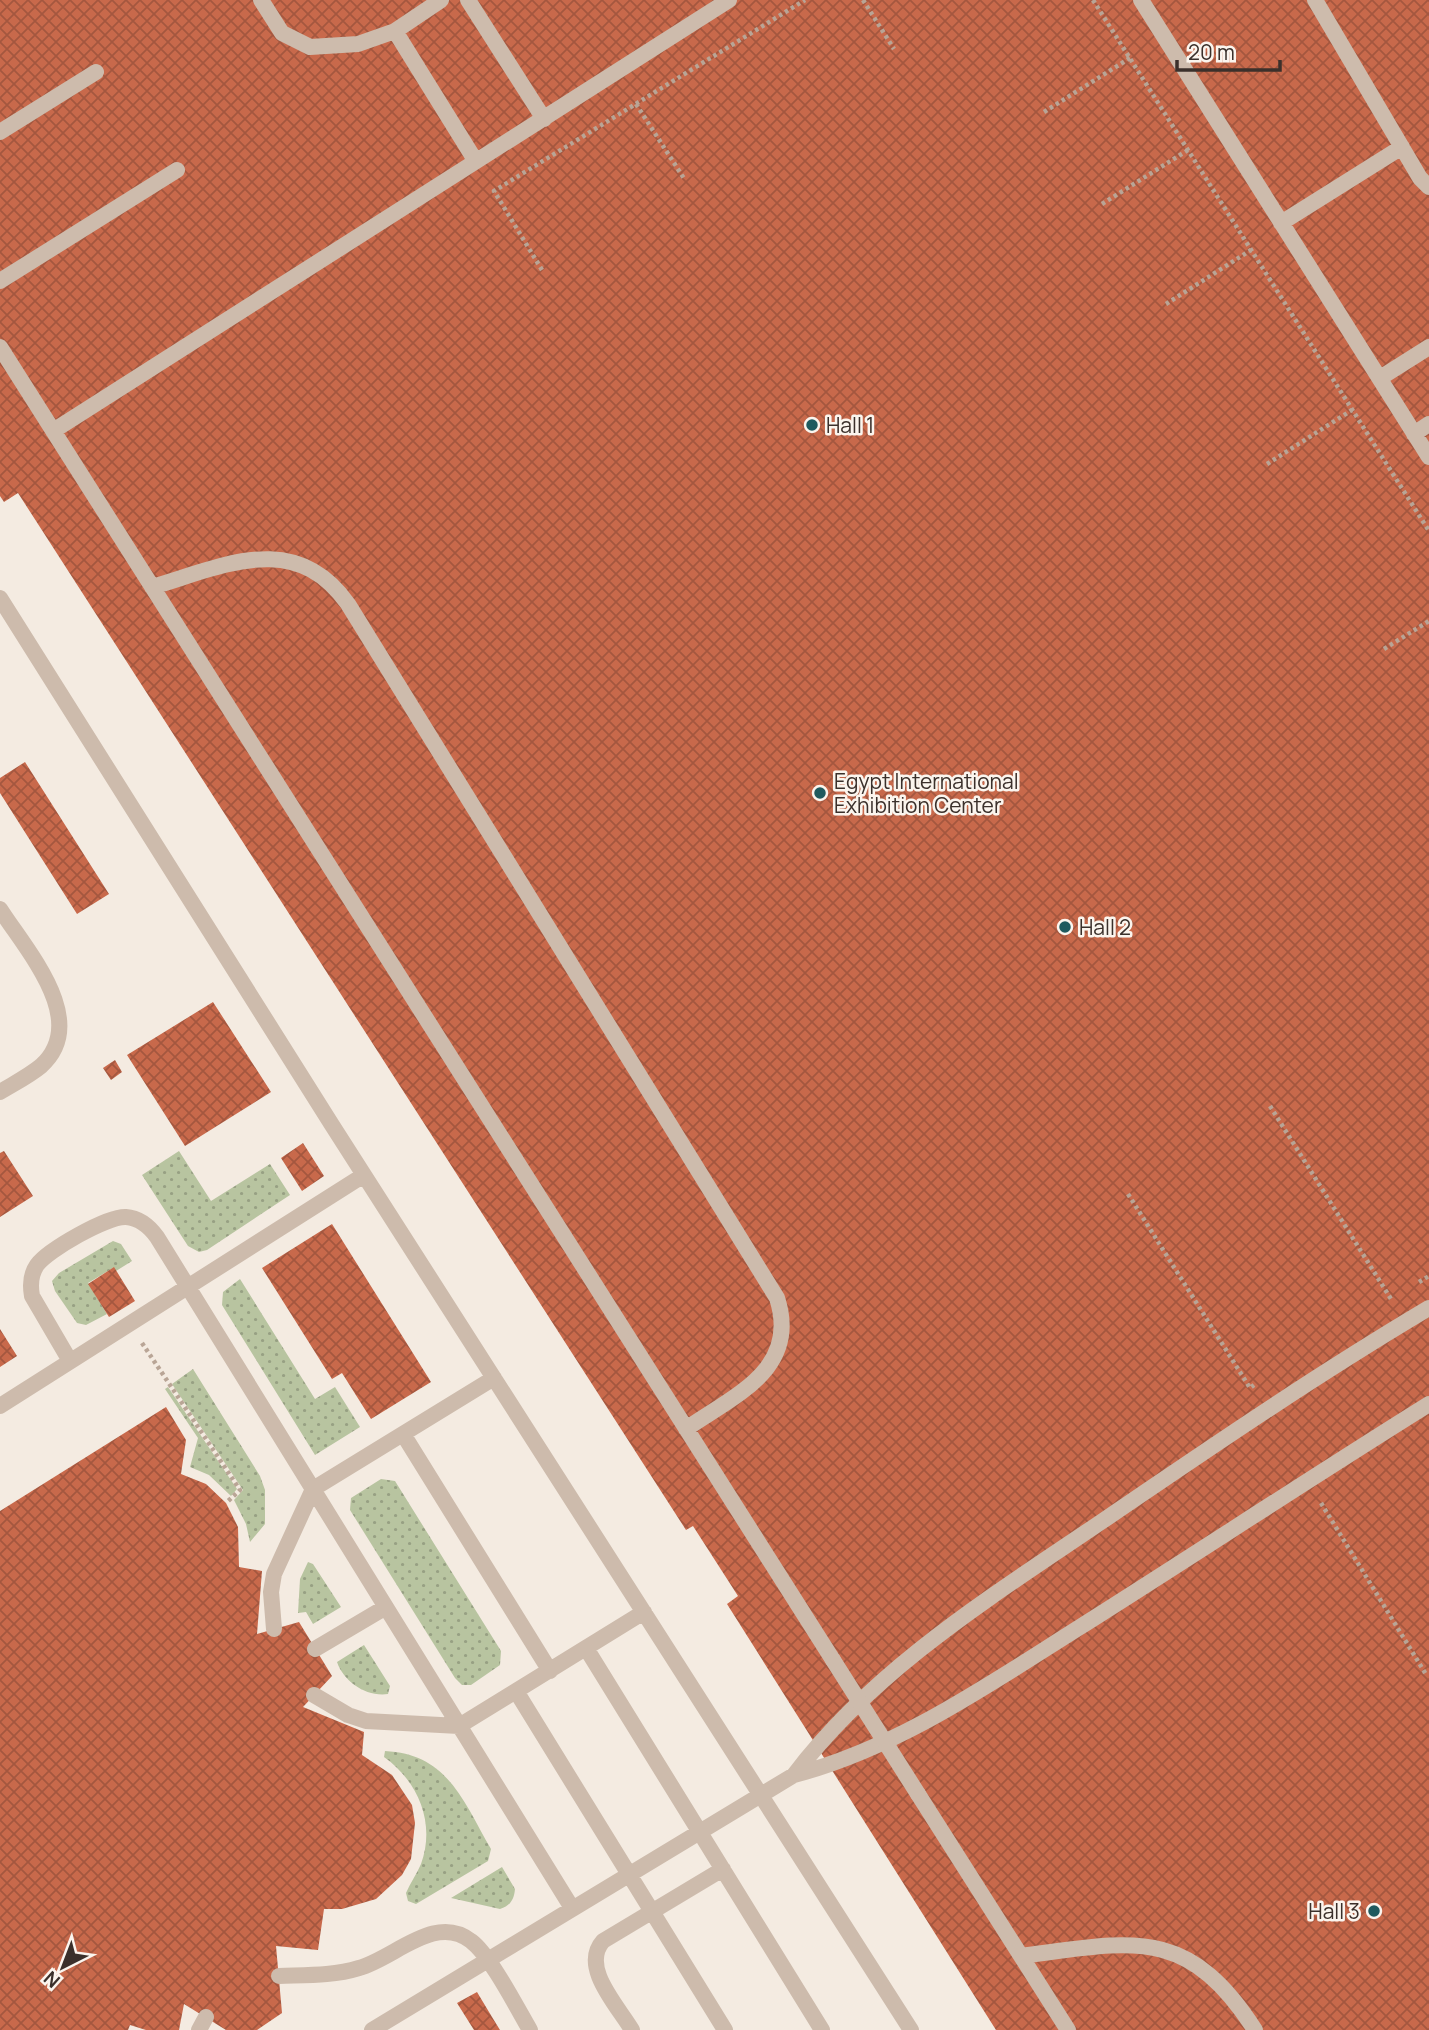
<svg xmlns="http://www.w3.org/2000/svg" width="1429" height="2030" font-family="Manrope,sans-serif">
<defs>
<pattern id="garden-dots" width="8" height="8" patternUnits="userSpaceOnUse" patternTransform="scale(1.75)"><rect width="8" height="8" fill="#b8c4a0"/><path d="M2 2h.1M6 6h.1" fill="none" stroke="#97a083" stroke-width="1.8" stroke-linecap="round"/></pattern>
<pattern id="building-cross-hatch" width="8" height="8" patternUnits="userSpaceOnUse" patternTransform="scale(1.75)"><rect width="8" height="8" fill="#c8694b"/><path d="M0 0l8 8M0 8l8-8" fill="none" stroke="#a4573f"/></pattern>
</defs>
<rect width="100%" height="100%" fill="#f4ebe1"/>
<path fill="url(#garden-dots)" d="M179 1151 211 1201 270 1164 290 1195 207 1250 199 1252 188 1246 142 1175Z
M113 1241 121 1244 132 1261 116 1271 113 1268 88 1283 107 1314 86 1325 77 1323 55 1291 52 1281 59 1273Z
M240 1279 315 1399 335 1387 360 1427 315 1455 222 1305 223 1292Z
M193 1369 260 1476 265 1490V1524L250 1542 246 1524 234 1500 243 1490 172 1384Z
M168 1387 237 1489 231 1496 209 1475 190 1467 198 1438 165 1389Z
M381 1479 395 1481 501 1651 500 1665 471 1685H462L455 1678 350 1510 351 1498Z
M308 1562 313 1564 341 1607 313 1624 306 1612 298 1613 300 1579Z
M364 1645 390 1686 388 1694C366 1697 344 1682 337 1662Z
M385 1751C448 1754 463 1801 491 1849L488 1861 416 1904 408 1901 406 1893C410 1883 417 1874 421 1864 436 1823 418 1781 384 1757Z
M502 1867 515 1889C514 1900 510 1906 500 1909L451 1898Z"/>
<path fill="url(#building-cross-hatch)" d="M0 0H1429V2030H996L727 1604 738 1596 693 1526 686 1530 18 493 4 502 0 496Z
M25 762 109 894 77 914 0 793V778Z
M213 1002 271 1092 185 1146 127 1055Z
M115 1060 122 1072 111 1080 103 1068Z
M303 1143 324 1176 302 1191 281 1158Z
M4 1151 33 1196 0 1217V1153Z
M332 1224 431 1382 371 1419 342 1373 332 1379 262 1268Z
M114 1267 135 1301 109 1317 88 1284Z
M0 1329 17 1356 0 1367Z
M166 1407 186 1440 181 1474 206 1484 226 1503 238 1527 239 1567 262 1571 257 1634 299 1622 332 1676 303 1707 364 1732 362 1755 392 1775 412 1805 415 1823 411 1859 402 1875 376 1899 342 1909H324L318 1950 276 1946 282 2013 257 2030H226L184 2004 179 2030H146L130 2025 128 2030H0V1511Z
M477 1992 492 2017 500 2030H474L457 2003Z"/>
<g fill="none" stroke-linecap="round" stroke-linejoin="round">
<path stroke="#b9a596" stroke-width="4.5" stroke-dasharray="3.5 3.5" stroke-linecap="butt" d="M863 0 894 49
M1093 0 1429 531
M636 104 685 180
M1044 112 1130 58
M1102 204 1188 150
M542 270 494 191 805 0
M1166 304 1251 250
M1267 464 1352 410
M1384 649 1429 621
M1270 1106 1391 1299
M1128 1194 1250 1388 1254 1385
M1419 1282 1429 1276
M142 1343 240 1490 226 1503
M1321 1503 1427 1676"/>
<path stroke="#cdbbac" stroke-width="16" d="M261 0 282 33 310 47 358 44 395 31 441 0
M468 0 544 119
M1141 0 1429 457
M1315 0 1420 178 1429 187
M395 31 475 160
M0 132 96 72
M1281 223 1402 147
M0 281 177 170
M0 347 833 1660
M1380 378 1429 347
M53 431 729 0
M1414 434 1429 424
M152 587C224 566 295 529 348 604L777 1298C800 1369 735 1395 686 1429
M0 598 332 1125 911 2030
M0 909C26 950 91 1021 41 1066 29 1076 13 1084 0 1092
M70 1361 32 1296C30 1285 30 1275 37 1265 48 1250 107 1216 126 1217 140 1218 149 1226 157 1237L572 1908
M0 1406 364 1175
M403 1434 550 1671
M274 1629 271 1592 274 1574 313 1489 494 1378
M586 1648 822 2030
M315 1649 386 1607
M516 1691 725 2030
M314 1695 348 1715 366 1721 459 1726 644 1612
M794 1775C876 1667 994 1595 1104 1520 1211 1447 1318 1374 1429 1308
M918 1794 1068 2030
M1021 1956C1131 1942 1187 1924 1255 2030
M279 1976C306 1975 333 1976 359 1968 395 1958 435 1913 471 1941 490 1955 517 2008 530 2030
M199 2030 206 2017
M372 2030 794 1775C898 1748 991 1683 1080 1627 1197 1553 1312 1477 1429 1404
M632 2030C618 2006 580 1967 603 1941L723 1869"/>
<path stroke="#cdbbac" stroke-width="16" d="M833 1660 918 1794"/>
</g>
<g fill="#1f5a5e" stroke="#fbf5ee" stroke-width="2.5">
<circle cx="812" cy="425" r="7"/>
<circle cx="820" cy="793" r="7"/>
<circle cx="1065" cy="927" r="7"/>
<circle cx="1374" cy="1911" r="7"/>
</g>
<g text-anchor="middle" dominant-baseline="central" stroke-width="5" stroke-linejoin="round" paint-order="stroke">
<g font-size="21" fill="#3b302b" stroke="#fbf5ee" text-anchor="start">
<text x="826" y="425">Hall 1</text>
<text x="834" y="781">Egypt International<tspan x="834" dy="24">Exhibition Center</tspan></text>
<text x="1079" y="927">Hall 2</text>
<text x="1360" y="1911" text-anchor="end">Hall 3</text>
</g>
</g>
<g transform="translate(63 1967) rotate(222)" stroke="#fbf5ee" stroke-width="5" paint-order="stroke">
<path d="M0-5L12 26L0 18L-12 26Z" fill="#3b302b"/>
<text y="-10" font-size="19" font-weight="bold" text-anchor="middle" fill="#3b302b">N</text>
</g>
<path d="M1177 60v10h103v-10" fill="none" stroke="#3b302b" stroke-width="3.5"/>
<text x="1188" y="60" font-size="21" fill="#3b302b" stroke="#fbf5ee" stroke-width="5" paint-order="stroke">20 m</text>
</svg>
